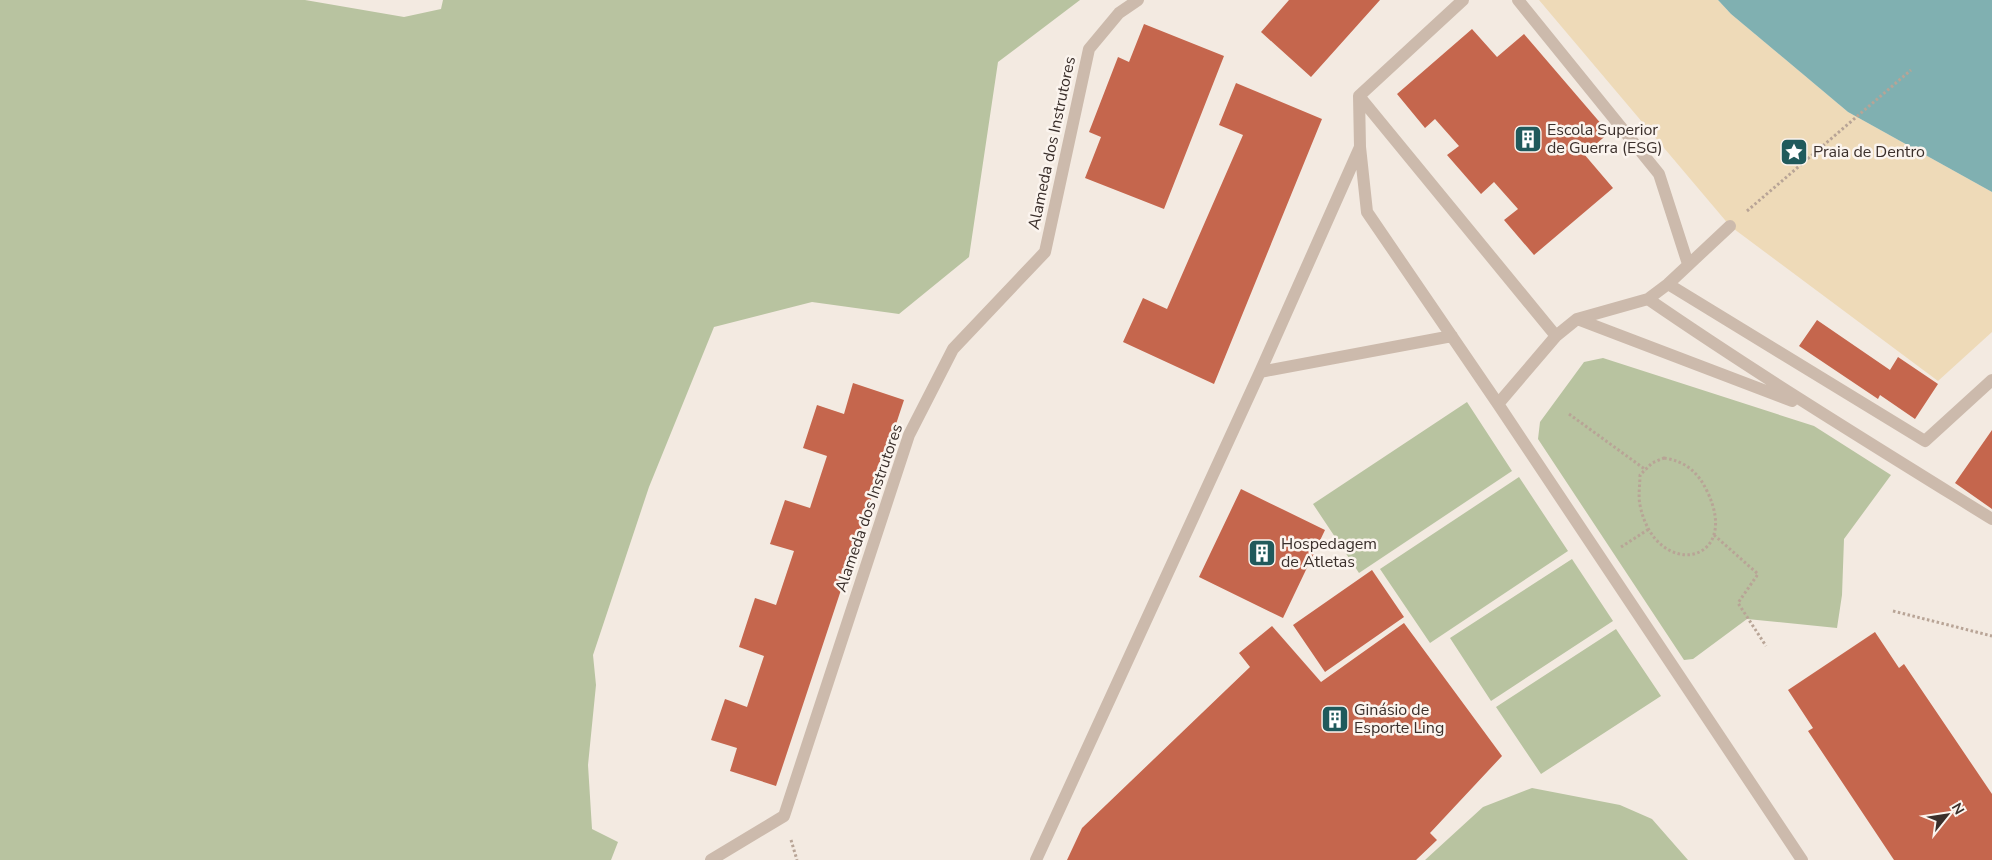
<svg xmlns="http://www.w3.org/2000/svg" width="1992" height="860" font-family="'Nunito Sans',sans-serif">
<rect width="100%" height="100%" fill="#f3eae1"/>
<path fill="#b8c3a0" d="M0 0H305L404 17 441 9 443 0H1080L998 62 969 257 899 314 812 302 714 327 649 487 593 655 596 685 588 765 592 829 618 842 611 860H0Z
M1603 358 1814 426 1891 475 1844 539 1842 595 1837 628 1747 619 1693 659 1684 660 1538 439 1540 422 1584 362Z
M1467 402 1512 471 1359 573 1313 504Z
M1519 477 1568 551 1430 643 1380 569Z
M1572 559 1613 621 1491 701 1450 638Z
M1616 629 1661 696 1541 774 1496 707Z
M1532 788 1620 805 1652 819 1688 860H1425L1483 807Z"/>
<path fill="#eedab8" d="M1539 0H1718L1731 14 1848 112 1992 192V332L1938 381 1730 226Z"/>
<path fill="#80b0b1" d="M1718 0H1992V192L1848 112 1731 14Z"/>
<path fill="#c5664d" d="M1289 0H1380L1311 77 1261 32Z
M1144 24 1224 56 1164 209 1085 178 1101 137 1089 132 1118 57 1129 62Z
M1472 29 1497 57 1524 34 1609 133 1584 154 1613 188 1534 255 1504 220 1518 209 1494 182 1481 194 1447 155 1459 146 1435 119 1425 128 1397 94Z
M1236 83 1322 119 1214 384 1123 342 1143 298 1167 309 1243 135 1219 125Z
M1817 320 1890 370 1898 357 1938 384 1915 419 1880 395 1878 399 1799 346Z
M853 383 904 400 776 786 730 771 737 748 711 740 725 699 747 707 764 656 739 647 755 598 776 605 794 551 770 544 785 500 810 508 827 456 803 448 817 405 844 414Z
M1992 430V509L1955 483Z
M1241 489 1325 530 1283 618 1199 577Z
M1372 570 1404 617 1325 672 1293 625Z
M1404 623 1502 756 1430 833 1437 840 1416 860H1067L1082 828 1250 667 1239 653 1272 626 1321 682Z
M1875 632 1899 668 1904 664 1992 794V860H1894L1808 731 1813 728 1788 690Z"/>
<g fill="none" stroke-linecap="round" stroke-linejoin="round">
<path stroke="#b8a496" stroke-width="3" stroke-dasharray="2.5 2.5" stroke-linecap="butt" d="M1747 211 1911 70
M1569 414 1646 470
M1664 458C1685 461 1698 472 1707 491 1743 565 1655 581 1640 505 1638 496 1640 485 1640 475L1652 463Z
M1714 535 1758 574 1738 603 1766 646
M1621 547 1649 529
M1893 611 1992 636
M791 840 797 860"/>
<path stroke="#ccbaac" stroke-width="12" d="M1463 0 1359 96 1360 147 1367 212 1498 404 1802 860
M1518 0 1659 174 1688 264
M1359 96 1556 336
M1668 284 1925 441 1992 380
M1648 299C1760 376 1876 447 1992 519
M1577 319 1648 299 1668 284 1730 226
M1260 372 1452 336
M1498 404 1556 336 1577 319 1792 401
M711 860 784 816 909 435 953 349 1045 252 1089 49 1119 13 1138 0
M1036 860 1260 372 1360 147"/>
</g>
<defs>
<g id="building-square" transform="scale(1.4375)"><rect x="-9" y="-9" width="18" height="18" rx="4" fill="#205a5c" stroke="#fbf4ee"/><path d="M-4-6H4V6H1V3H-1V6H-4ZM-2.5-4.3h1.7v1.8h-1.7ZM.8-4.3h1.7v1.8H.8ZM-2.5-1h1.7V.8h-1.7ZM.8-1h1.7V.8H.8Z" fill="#fff"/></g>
<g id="sight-square" transform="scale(1.4375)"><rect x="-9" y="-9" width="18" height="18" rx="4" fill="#205a5c" stroke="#fbf4ee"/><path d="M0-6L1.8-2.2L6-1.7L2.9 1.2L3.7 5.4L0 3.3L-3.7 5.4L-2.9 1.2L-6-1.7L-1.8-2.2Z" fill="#fff"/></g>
</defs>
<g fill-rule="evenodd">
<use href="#building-square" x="1528" y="139"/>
<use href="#sight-square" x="1794" y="152"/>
<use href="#building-square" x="1262" y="553"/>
<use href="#building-square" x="1335" y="719"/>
</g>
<g text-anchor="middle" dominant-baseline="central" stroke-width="5" stroke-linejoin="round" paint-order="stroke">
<g font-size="16" fill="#3a2f2b" stroke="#fbf4ee" text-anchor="start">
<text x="1547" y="130">Escola Superior<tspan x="1547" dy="18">de Guerra (ESG)</tspan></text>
<text x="1813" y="152">Praia de Dentro</text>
<text x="1281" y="544">Hospedagem<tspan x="1281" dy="18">de Atletas</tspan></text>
<text x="1354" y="710">Ginásio de<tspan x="1354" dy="18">Esporte Ling</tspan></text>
</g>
<g font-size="16" fill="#3a2f2b" stroke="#fbf4ee">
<text transform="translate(1052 143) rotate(-78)">Alameda dos Instrutores</text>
<text transform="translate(869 508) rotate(-71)">Alameda dos Instrutores</text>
</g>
</g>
<g transform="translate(1947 815) rotate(60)" stroke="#fbf4ee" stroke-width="4" paint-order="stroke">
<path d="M0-4L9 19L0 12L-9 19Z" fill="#3a2f2b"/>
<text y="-8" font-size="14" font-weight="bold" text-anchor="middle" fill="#3a2f2b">N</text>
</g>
</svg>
